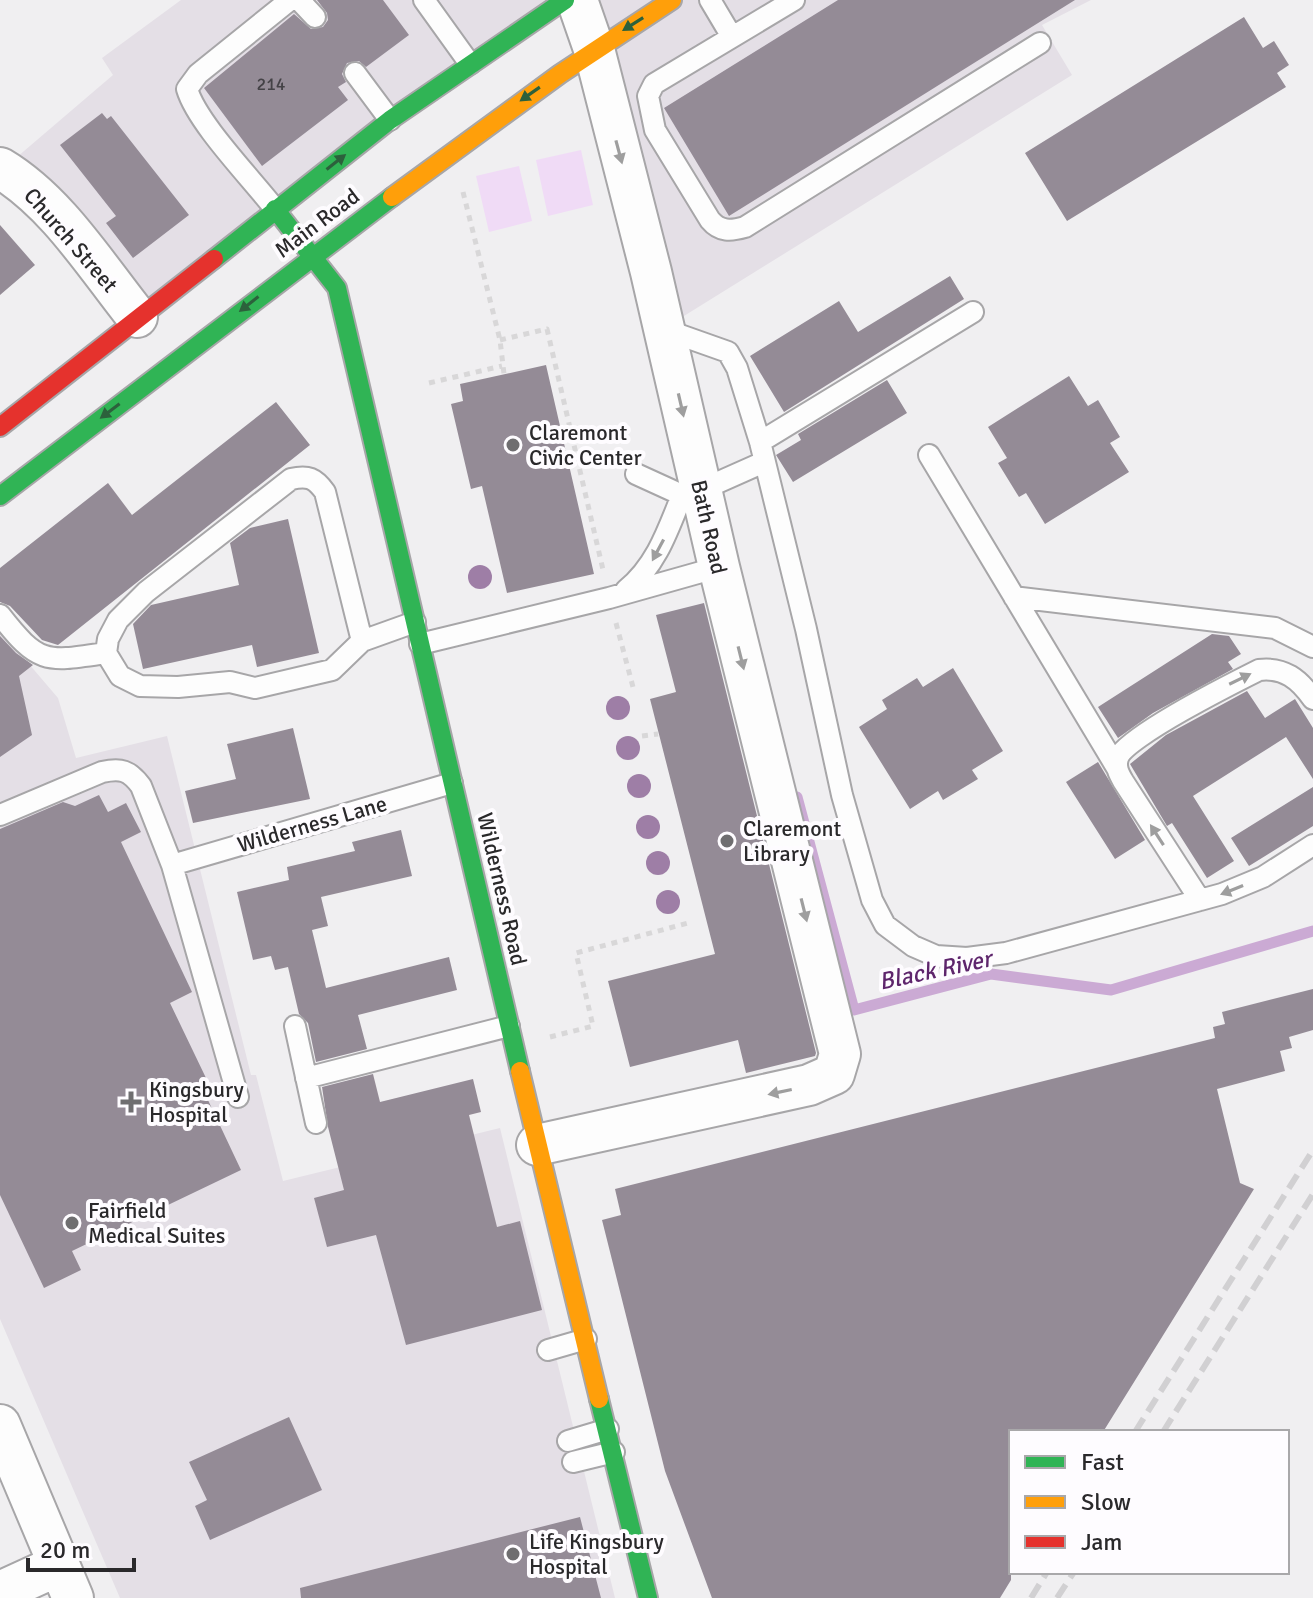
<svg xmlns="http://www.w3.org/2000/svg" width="1313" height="1598" font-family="Signika,sans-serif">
<rect width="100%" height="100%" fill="#f0eff1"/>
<path fill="#e4dfe6" d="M181 0H565L137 317 3 169 113 75 102 58Z
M577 0H1091L1042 25 1072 75 663 329Z
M0 630 58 698 76 758 167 736 251 1075H256L283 1181 500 1128 615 1598H120L0 1319Z"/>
<path fill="#f0dbf6" d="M581 150 593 205 548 216 536 160Z
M519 166 532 221 489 232 476 176Z"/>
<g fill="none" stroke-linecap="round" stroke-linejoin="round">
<path stroke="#cbaad4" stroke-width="11" d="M797 797 854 1010 991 974 1111 990 1313 931"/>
</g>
<path fill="#948b96" d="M317 0H383L409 35 366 67 359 61 347 63 342 74 346 82 338 87 348 100 262 166 204 88 294 14 311 29 323 27 328 20 327 13Z
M838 0H1075L729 216 664 108Z
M1244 17 1263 48 1274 41 1289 65 1277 73 1286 87 1067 221 1025 153Z
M102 113 107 119 111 116 189 215 133 258 106 223 116 216 60 145Z
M0 225 35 265 0 295Z
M950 276 964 299 784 412 750 356 839 301 858 332Z
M546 365 594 574 507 593 482 486 471 489 451 404 463 401 460 384Z
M1069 376 1088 406 1098 400 1120 437 1110 443 1129 472 1045 524 1026 493 1019 497 998 463 1007 458 988 427Z
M887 380 907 413 793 482 776 455 801 440 798 434Z
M276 402 310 445 58 645 42 640 10 606 0 602V568L108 483 132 515Z
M288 519 319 653 257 667 252 645 143 669 133 624 151 605 239 585 230 543 250 528Z
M704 603 816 1053 815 1056 746 1073 738 1040 630 1067 608 981 715 954 650 699 676 692 656 615Z
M1212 634 1229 636 1241 654 1228 662 1233 669 1153 713 1118 738 1098 707Z
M0 636 16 653 33 665 19 676 32 735 0 757Z
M953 668 1003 751 972 770 978 779 943 800 938 791 910 809 859 727 887 709 882 700 917 678 923 687Z
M1247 691 1265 718 1295 699 1313 728V779L1286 737 1193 796 1234 861 1207 878 1172 823 1167 826 1130 764 1166 735Z
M293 728 310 799 193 823 185 791 236 779 227 744Z
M1098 762 1145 840 1115 859 1066 782Z
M1313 787V826L1249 866 1231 838Z
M99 795 108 812 126 803 141 832 121 842 192 992 170 1003 206 1078 199 1081 241 1170 72 1251 81 1270 44 1288 0 1195V829L63 802 75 806Z
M401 830 412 876 321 897 328 926 312 930 326 988 449 957 457 990 358 1015 367 1049 316 1062 308 1023 299 1014 288 967 275 970 271 956 253 960 237 892 289 880 287 867 355 851 352 842Z
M1313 989V1030L1289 1037 1292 1048 1280 1051 1285 1071 1217 1089 1240 1183 1254 1189 1103 1432H1011V1580L1000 1598H712L665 1471 602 1220 621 1215 615 1189 1215 1038 1213 1027 1225 1024 1222 1012Z
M373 1074 380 1102 473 1079 481 1112 469 1115 497 1227 520 1221 542 1310 406 1345 376 1235 327 1247 314 1198 344 1190 328 1127 322 1087Z
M289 1417 322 1490 210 1540 195 1506 207 1500 189 1462Z
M580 1517 601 1598H301L300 1588Z"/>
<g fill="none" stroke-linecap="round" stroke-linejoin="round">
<g stroke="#a7a6a8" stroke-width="24">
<path id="lane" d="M299 0 315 17
M424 0 470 64
M710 0 732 37
M794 0 654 84 648 96 655 130 710 220C720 232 731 231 745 227L1040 43
M355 73 390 120
M275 209C251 178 197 123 187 89L198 74 290 0
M663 329 728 352 737 368 760 442 806 629 842 795 872 900 885 925 913 946 936 956 967 958 1006 953 1222 894 1263 877 1313 845
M760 442 973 312
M929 455 1117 768
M636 474 682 495 701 490 764 462
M626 590C656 566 668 530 682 495
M1014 597 1275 628 1313 647
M0 615C39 665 46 662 106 653
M362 641 325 492C315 478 308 475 291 479L146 592 118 620 108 639 106 653 120 676 140 686 178 687 230 682 255 688 332 670 362 641 415 622
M420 644 609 598 719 567
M0 815 102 772C121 768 129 770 141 786L172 865 238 1097
M172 865 452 783
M1200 900 1123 781C1119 774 1115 767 1118 758 1125 737 1235 682 1259 670 1284 667 1299 679 1313 699
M295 1026 316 1123
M306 1078 509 1026
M548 1350 586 1339
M568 1441 608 1429
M573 1462 614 1452"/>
</g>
<g stroke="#a7a6a8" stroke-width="44">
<path id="street" d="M0 168C57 202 96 266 137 317
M537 1145 809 1085 834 1074 840 1054 719 567 651 272 594 49 577 0
M0 1425 73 1598
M0 1592 59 1565"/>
</g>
<g stroke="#a7a6a8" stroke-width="22">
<path id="fast" d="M275 209 337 288 520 1071
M214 259 390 120 565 0
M0 496 392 197
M599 1399 648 1598"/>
</g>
<g stroke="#a7a6a8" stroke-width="22">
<path id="slow" d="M392 197 560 74 672 0
M520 1071 599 1399"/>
</g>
<g stroke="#a7a6a8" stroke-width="22">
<path id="jam" d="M0 427 214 259"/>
</g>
<path stroke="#d8d7d8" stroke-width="5" stroke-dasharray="6 6" stroke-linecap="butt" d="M463 192 500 340 504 374
M500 340 547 329 604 574
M429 383 502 366
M616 623 633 687
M642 736 658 734
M550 1037 593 1026 576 953 688 923"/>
<use href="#lane" stroke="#fdfdfd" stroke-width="20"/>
<use href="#street" stroke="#fdfdfd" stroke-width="40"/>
<use href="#fast" stroke="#30b455" stroke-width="18"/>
<use href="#slow" stroke="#ff9f0a" stroke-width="18"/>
<use href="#jam" stroke="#e5322d" stroke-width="18"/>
<path stroke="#d1d0d2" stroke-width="6" stroke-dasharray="16 8" stroke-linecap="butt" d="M1135 1432 1313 1150
M1163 1432 1313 1194
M1031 1598 1047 1572
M1057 1598 1074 1572"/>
</g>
<g fill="#9e7ea6">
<circle cx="480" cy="577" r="12"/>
<circle cx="618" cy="708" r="12"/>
<circle cx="628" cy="748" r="12"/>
<circle cx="639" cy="786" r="12"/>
<circle cx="648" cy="827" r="12"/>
<circle cx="658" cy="863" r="12"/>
<circle cx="668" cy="902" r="12"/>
</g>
<defs><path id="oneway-solid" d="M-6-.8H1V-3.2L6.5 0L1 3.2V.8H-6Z" transform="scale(2)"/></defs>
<g fill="#2c613c">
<use href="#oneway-solid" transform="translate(633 24) rotate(148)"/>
<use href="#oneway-solid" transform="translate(530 94) rotate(145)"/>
<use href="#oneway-solid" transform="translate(336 162) rotate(-38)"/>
<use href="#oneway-solid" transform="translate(249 304) rotate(142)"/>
<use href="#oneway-solid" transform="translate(110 411) rotate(143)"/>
</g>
<g fill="#9e9e9e">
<use href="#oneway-solid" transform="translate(619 152) rotate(75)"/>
<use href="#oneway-solid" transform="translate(681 405) rotate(77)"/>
<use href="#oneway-solid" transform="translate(658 550) rotate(118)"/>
<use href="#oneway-solid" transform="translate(741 658) rotate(76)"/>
<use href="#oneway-solid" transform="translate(1240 679) rotate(-26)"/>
<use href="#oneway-solid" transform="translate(1157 835) rotate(-123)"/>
<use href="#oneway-solid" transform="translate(1232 890) rotate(158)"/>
<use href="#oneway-solid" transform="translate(804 910) rotate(76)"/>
<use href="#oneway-solid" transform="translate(780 1092) rotate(168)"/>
</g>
<g fill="#6f6e70" stroke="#fefcff" stroke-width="3">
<circle cx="513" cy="445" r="8"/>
<circle cx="727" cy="841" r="8"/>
<path d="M127 1090h8v8h8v8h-8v8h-8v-8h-8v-8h8z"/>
<circle cx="72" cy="1223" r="8"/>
<circle cx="513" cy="1554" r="8"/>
</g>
<g text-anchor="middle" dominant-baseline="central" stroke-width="8" stroke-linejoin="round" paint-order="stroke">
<g font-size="18" fill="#444246">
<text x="271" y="84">214</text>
</g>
<g font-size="22" fill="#2a292b" stroke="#fefcff">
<text transform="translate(317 223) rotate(-37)">Main Road</text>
<text transform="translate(71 240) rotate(49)">Church Street</text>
<text transform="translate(709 527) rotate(77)">Bath Road</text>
<text transform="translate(312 824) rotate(-16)">Wilderness Lane</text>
<text transform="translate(502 889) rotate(77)">Wilderness Road</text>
</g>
<g font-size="22" fill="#2a292b" stroke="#fefcff" text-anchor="start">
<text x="529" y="432">Claremont<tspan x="529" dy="25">Civic Center</tspan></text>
<text x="743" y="828">Claremont<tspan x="743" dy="25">Library</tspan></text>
<text x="149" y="1089">Kingsbury<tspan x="149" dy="25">Hospital</tspan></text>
<text x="88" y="1210">Fairfield<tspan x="88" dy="25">Medical Suites</tspan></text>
<text x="529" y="1541">Life Kingsbury<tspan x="529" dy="25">Hospital</tspan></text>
</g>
<g font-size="24" font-style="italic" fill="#5e256c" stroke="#fefcff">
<text transform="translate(935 970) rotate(-12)">Black River</text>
</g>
</g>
<rect x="1009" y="1430" width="280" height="144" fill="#fefcff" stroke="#a9a8aa" stroke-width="2"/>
<rect x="1025" y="1456" width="40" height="12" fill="#30b455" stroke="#a9a8aa" stroke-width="2"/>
<text x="1081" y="1470" font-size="24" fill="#2a292b">Fast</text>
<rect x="1025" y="1496" width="40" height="12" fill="#ff9f0a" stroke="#a9a8aa" stroke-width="2"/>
<text x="1081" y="1510" font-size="24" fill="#2a292b">Slow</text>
<rect x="1025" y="1536" width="40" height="12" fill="#e5322d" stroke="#a9a8aa" stroke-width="2"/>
<text x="1081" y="1550" font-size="24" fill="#2a292b">Jam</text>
<path d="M28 1558v12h106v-12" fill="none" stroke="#2a292b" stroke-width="4"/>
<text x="40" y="1558" font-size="24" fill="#2a292b" stroke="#fefcff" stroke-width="6" paint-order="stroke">20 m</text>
</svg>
